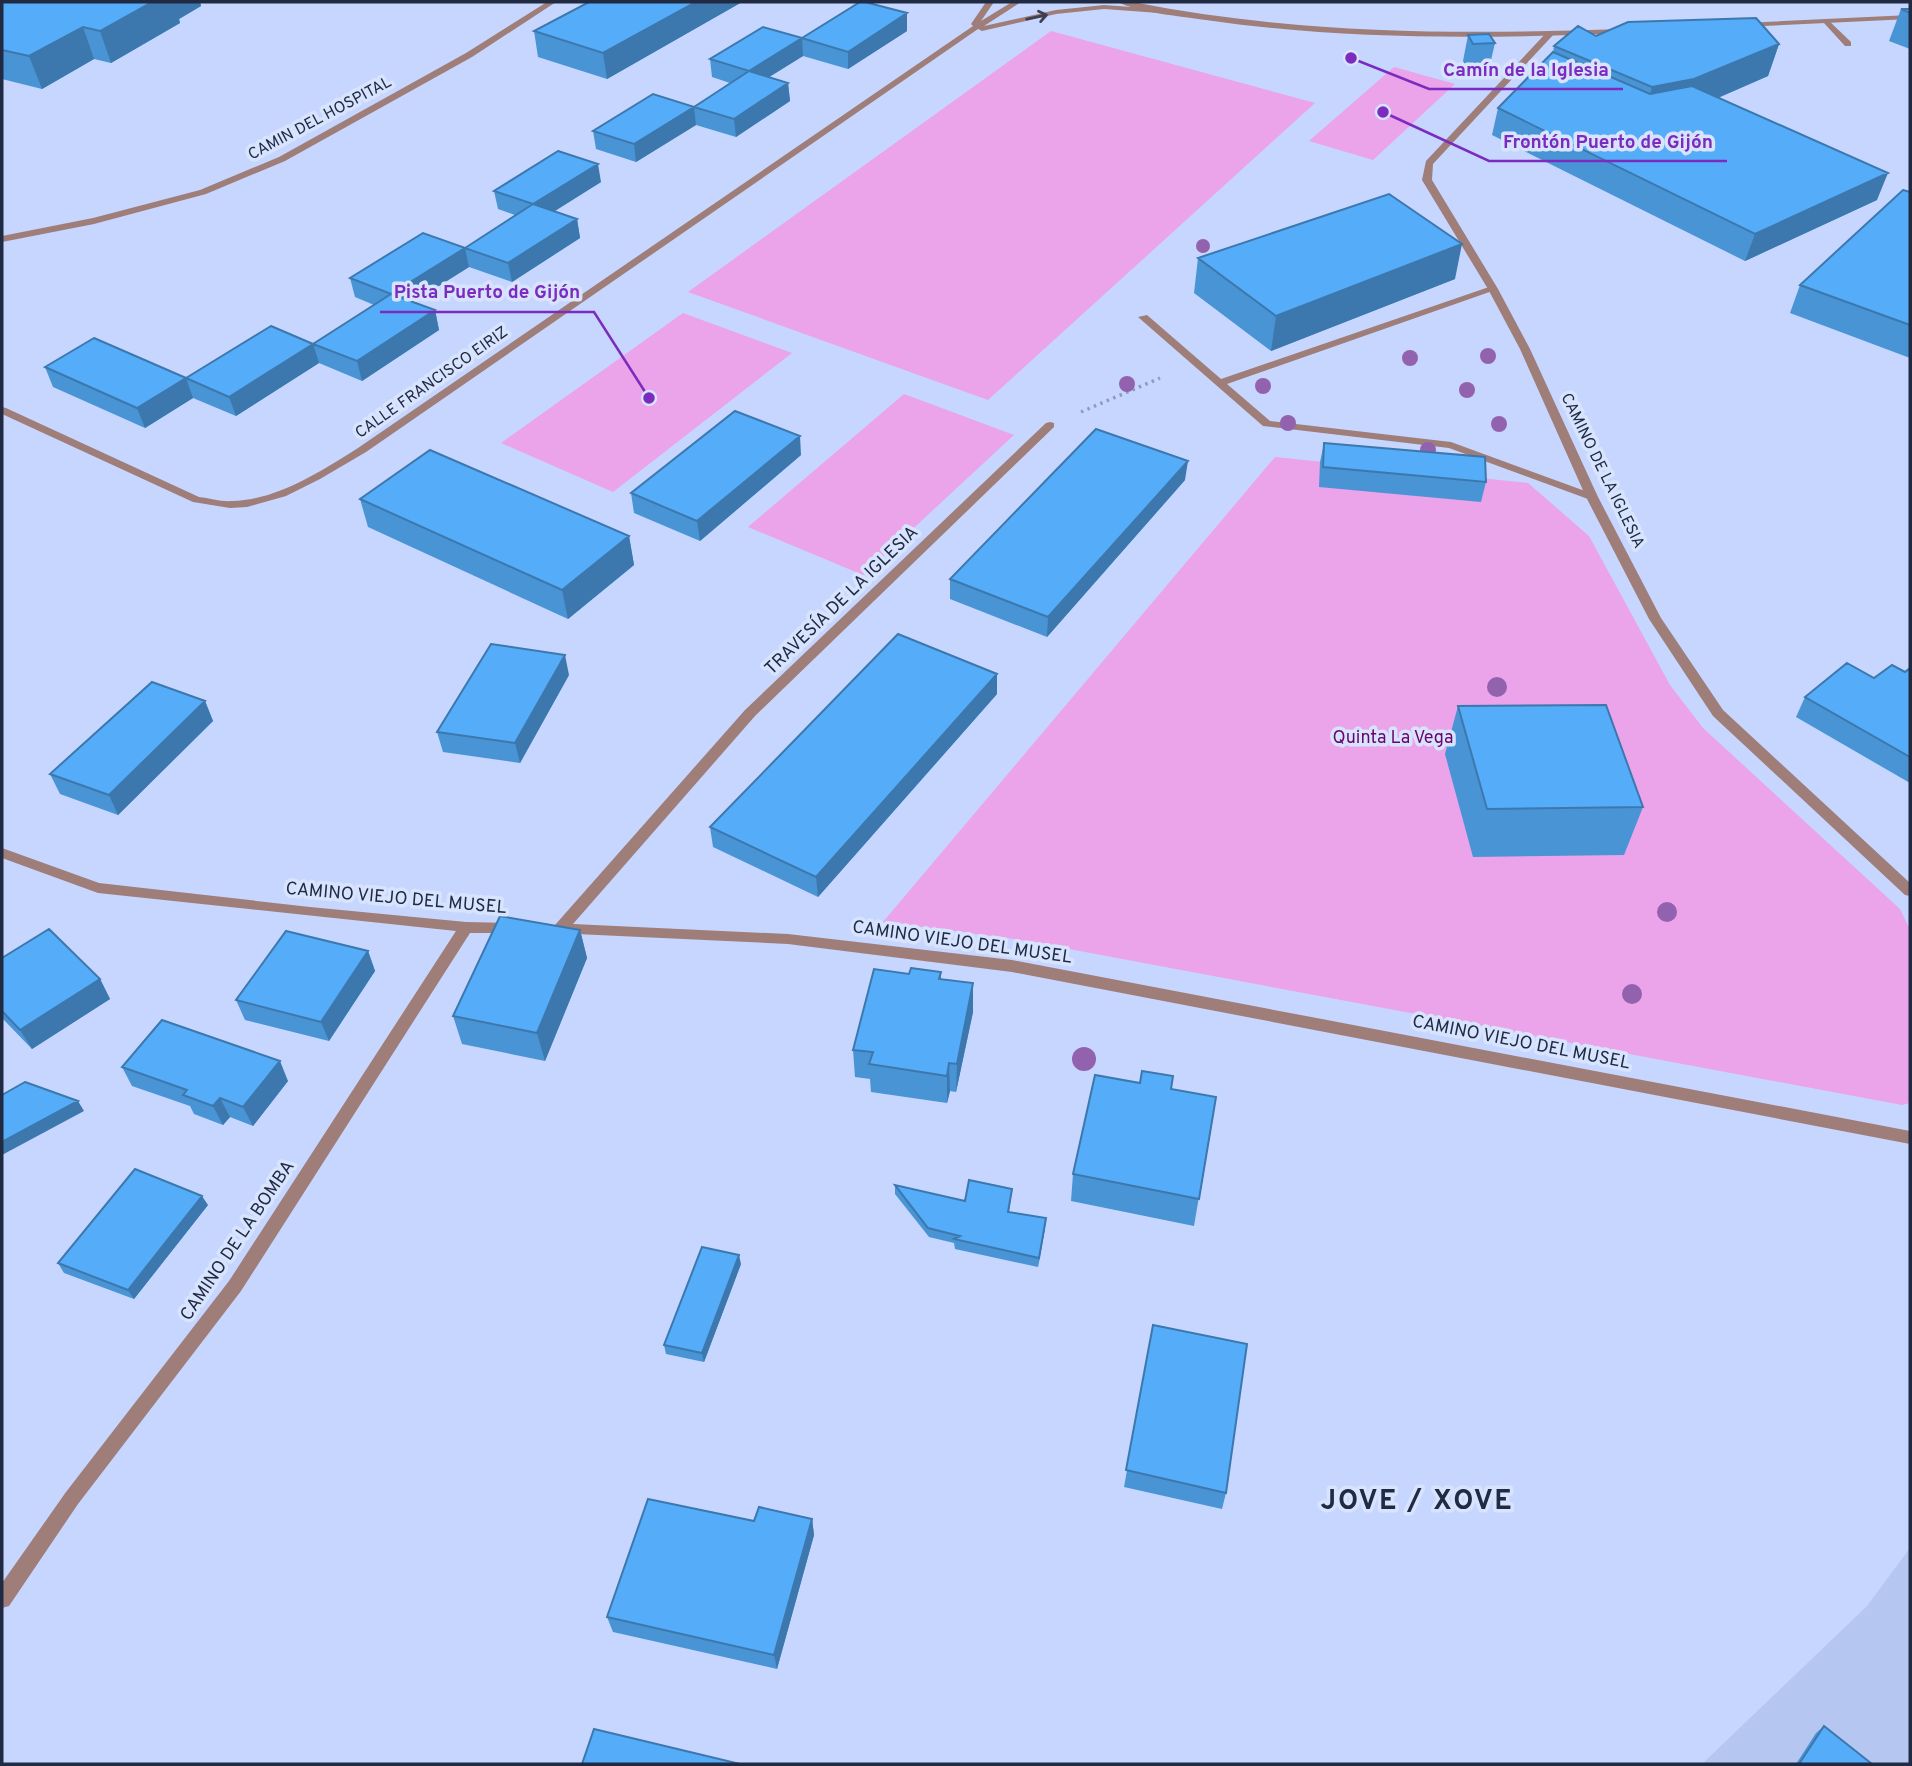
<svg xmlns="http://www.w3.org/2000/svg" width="1912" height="1766" font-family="Overpass,sans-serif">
<rect width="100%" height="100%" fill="#c6d6fe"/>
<path fill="#b5c7f1" d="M1910 1548V1764H1702L1867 1606Z"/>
<path fill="#eba3e9" d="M1051 31 1315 103 988 400 688 292Z
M1394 67 1455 84 1373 160 1309 141Z
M683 313 792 353 613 492 501 443Z
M904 394 1014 435 863 575 748 527Z
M1275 457 1528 483 1589 536 1670 685 1703 728 1900 909 1910 930V1103L1902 1105 1021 940 883 922Z"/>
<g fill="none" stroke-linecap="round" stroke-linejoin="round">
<path stroke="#8d9bbe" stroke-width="3.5" stroke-dasharray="2.5 4.5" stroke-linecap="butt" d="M1081 412 1160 378"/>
<path fill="#9f7d78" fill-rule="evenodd" d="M1827 19 1851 42V46H1845L1824 23 1823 21Z
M1489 287 1498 289 1227 384 1270 421 1451 442 1596 495V499H1588L1449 448 1263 426 1138 317 1147 315 1221 379Z"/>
<path fill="#9f7d78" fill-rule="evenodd" d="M547 2H556L472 57 285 161 206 194 94 224 2 242V236L93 218 200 190 279 157 466 53Z
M986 2H994L981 21 1012 2H1021L984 26 1056 10 1104 5 1159 9 1163 11 1159 13 1104 9 1056 14 982 31 978 29 366 452 320 479 286 496 247 507 230 508 193 502 2 414V407L6 408 199 497C210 498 221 502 232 501 278 500 321 471 358 448L973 26 971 24Z
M1547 32 1554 34 1433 164 1432 180 1498 289 1530 349 1598 497 1661 618 1723 710 1910 883V896L1905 895 1713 716 1649 619 1586 497 1520 349 1488 289 1422 180 1426 161Z
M1050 422 1054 423V427L755 716 573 924 788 934 1012 960 1910 1131V1144L1012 972 788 944 555 933 553 929 555 925 745 710 1046 423Z
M2 848 99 883 310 907 466 922 513 923 518 924 520 928 518 932 513 933H470L241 1291 78 1504 9 1606 2 1608V1583L66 1492 229 1281 456 931 98 893 2 858Z"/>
<path fill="#9f7d78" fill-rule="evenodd" d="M1118 2H1133C1295 34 1457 35 1622 29L1626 31 1622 33C1483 39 1344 40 1206 20 1184 17 1136 12 1118 2Z
M1910 15V19L1744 27 1740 25 1744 23Z"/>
</g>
<g fill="#9362ae">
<circle cx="1203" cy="246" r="7"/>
<circle cx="1488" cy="356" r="8"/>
<circle cx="1410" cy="358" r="8"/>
<circle cx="1127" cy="384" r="8"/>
<circle cx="1263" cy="386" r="8"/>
<circle cx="1467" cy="390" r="8"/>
<circle cx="1288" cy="423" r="8"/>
<circle cx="1499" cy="424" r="8"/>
<circle cx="1428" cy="450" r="8"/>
<circle cx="1497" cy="687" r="10"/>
<circle cx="1667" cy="912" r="10"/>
<circle cx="1632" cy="994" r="10"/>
<circle cx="1084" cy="1059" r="12"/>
</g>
<path fill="#4994d5" d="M2 2H200L201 6 179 19 180 23 111 63 94 59 42 89 2 79Z
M742 2 607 79 538 57 534 31Z
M1901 9H1910V49L1889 41Z
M907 13V31L848 69 803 56 769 77 788 83 790 101 736 137 696 125 636 162 596 149 593 131 694 107 730 83 712 77 710 59Z
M1468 35 1495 43 1489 69 1468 70 1463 61Z
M1779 44 1768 76 1718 98 1877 200 1745 261 1492 135 1498 108 1553 52 1554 46Z
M601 182 554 211 577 219 580 238 512 282 469 267 413 302 435 310 439 330 362 381 319 363 236 416 193 398 186 378 313 344 374 305 355 297 350 278 465 248 515 215 498 209 494 191Z
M1910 192V358L1790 313 1800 285Z
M1198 258 1455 279 1271 351 1194 293Z
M45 367 186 378 193 398 145 428 53 387Z
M1324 443 1486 482 1481 502 1319 487 1320 462Z
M801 455 700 541 634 513 631 493Z
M1185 480 1047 637 950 599V579Z
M360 499 629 536 634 565 568 619 368 527Z
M1910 668V783L1796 717 1805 697 1874 678 1905 672Z
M569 675 520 763 443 752 437 732Z
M997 694 818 897 713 847 710 827Z
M205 701 213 721 118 815 60 794 50 774Z
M1458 706 1643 807 1624 855 1473 857 1445 754Z
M580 930 587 958 545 1061 462 1044 453 1016Z
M368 951 375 971 329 1041 245 1020 236 1000Z
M2 958 100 979 110 999 32 1049 2 1018Z
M941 972V979L973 1012 956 1092 950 1091 947 1103 871 1092 870 1079 855 1077 853 1050 909 974Z
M122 1067 288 1081 253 1126 230 1117 223 1125 194 1114 190 1106 132 1086Z
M1171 1089 1216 1097 1194 1226 1071 1201 1073 1174Z
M895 1185 965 1201 1012 1189 1009 1213 1045 1228 1038 1267 955 1249 954 1243 929 1237 895 1194Z
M208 1205 134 1299 64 1273 58 1263Z
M741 1264 704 1362 666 1354 664 1345Z
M1153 1325 1226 1493 1222 1509 1124 1487Z
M812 1519 814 1535 777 1669 613 1632 607 1617Z
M1824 1726 1872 1764H1796L1816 1733Z"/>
<path fill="#3c78ae" d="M152 2H200L201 6 179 19 180 23 111 63 100 31Z
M696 2H742L607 79 603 53Z
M907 13V31L848 69V52Z
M83 27 94 59 42 89 29 56Z
M802 38 803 56 750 89 749 71Z
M1779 44 1768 76 1685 112 1643 121 1652 87Z
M788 83 790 101 736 137 734 119Z
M694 107 696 125 636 162 634 144Z
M598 164 601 182 536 223 533 204Z
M1888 173 1877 200 1745 261 1755 234Z
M577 219 580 238 512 282 508 263Z
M1462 244 1455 279 1271 351 1276 316Z
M465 248 469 267 396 313 391 294Z
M435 310 439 330 362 381 357 361Z
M313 344 319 363 236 416 229 397Z
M186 378 193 398 145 428 137 408Z
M800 436 801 455 700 541 697 521Z
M1188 461 1185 480 1047 637 1048 617Z
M629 536 634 565 568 619 562 590Z
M565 655 569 675 520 763 515 743Z
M997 674V694L818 897 816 877Z
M205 701 213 721 118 815 109 795Z
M580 930 587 958 545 1061 537 1033Z
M368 951 375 971 329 1041 321 1022Z
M100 979 110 999 32 1049 20 1030Z
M973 983V1012L956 1092 957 1064Z
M280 1061 288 1081 253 1126 243 1107Z
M949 1063 950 1091 947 1103V1076Z
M220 1098 230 1117 223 1125 213 1106Z
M78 1101 84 1111 2 1155V1142Z
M202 1196 208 1205 134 1299 128 1290Z
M1046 1218 1045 1228 1038 1267 1039 1258Z
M739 1255 741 1264 704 1362 702 1353Z
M812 1519 814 1535 777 1669 774 1655Z"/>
<path fill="#55acf8" stroke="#3c78ae" stroke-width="2" d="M2 2H152L100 31 83 27 29 56 2 50Z
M589 2H696L603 53 534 31Z
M860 2H865L907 13 848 52 802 38 749 71 710 59 763 27 802 38Z
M1901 9H1910V13Z
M1756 18 1779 44 1694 79 1652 87 1554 46 1578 26 1596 36 1628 22Z
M1489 34 1495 43 1473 44 1468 35Z
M1553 52 1650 94 1692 86 1888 173 1755 234 1498 108Z
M749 71 788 83 734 119 694 107 634 144 593 131 653 94 694 107Z
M558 151 598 164 533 204 494 191Z
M1903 190 1910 192V325L1800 285Z
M1389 194 1462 244 1276 316 1198 258Z
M533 204 577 219 508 263 465 248 391 294 350 278 423 233 465 248Z
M391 294 435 310 357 361 313 344Z
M271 326 313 344 229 397 186 378Z
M94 338 186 378 137 408 45 367Z
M735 411 800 436 697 521 631 493Z
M1096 429 1188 461 1048 617 950 579Z
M1324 443 1485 457 1486 482 1323 467Z
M430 450 629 536 562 590 360 499Z
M898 634 997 674 816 877 710 827Z
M491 644 565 655 515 743 437 732Z
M1847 663 1874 678 1892 665 1905 672 1910 668V757L1805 697Z
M152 682 205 701 109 795 50 774Z
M1606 705 1643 807 1487 809 1458 706Z
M500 916 580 930 537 1033 453 1016Z
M49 929 100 979 20 1030 2 1011V958Z
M286 931 368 951 321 1022 236 1000Z
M911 968 941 972 939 979 973 983 957 1064 949 1063 947 1076 869 1064 873 1052 853 1050 874 969 909 974Z
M162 1020 280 1061 243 1107 220 1098 213 1106 183 1095 187 1090 122 1067Z
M1142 1071 1173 1076 1171 1089 1216 1097 1199 1199 1073 1174 1095 1075 1140 1083Z
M25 1082 78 1101 2 1142V1095Z
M135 1169 202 1196 128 1290 58 1263Z
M969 1180 1012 1189 1008 1212 1046 1218 1039 1258 954 1239 960 1236 928 1228 895 1185 965 1201Z
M702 1247 739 1255 702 1353 664 1345Z
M1153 1325 1247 1344 1226 1493 1126 1470Z
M648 1499 754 1521 759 1507 812 1519 774 1655 607 1617Z
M1824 1726 1872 1764H1799Z
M594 1729 740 1764H582Z"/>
<defs><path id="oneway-shaft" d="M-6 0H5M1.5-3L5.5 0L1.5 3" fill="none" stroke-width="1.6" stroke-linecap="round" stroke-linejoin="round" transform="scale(1.75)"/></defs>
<use stroke="#403f50" href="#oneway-shaft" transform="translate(1037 17) rotate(-12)"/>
<g text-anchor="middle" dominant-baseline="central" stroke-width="7" stroke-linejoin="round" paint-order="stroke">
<g font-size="16" fill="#202a43" stroke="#d8e4fe">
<text transform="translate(320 119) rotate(-28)">CAMIN DEL HOSPITAL</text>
<text transform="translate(432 383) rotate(-35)">CALLE FRANCISCO EIRIZ</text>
<text transform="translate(1602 471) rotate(64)">CAMINO DE LA IGLESIA</text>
</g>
<g font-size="18" fill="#202a43" stroke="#d8e4fe">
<text transform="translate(842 601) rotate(-44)">TRAVESÍA DE LA IGLESIA</text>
<text transform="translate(396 899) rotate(5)">CAMINO VIEJO DEL MUSEL</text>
<text transform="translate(962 943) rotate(8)">CAMINO VIEJO DEL MUSEL</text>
<text transform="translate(1521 1043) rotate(11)">CAMINO VIEJO DEL MUSEL</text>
<text transform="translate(238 1241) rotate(-56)">CAMINO DE LA BOMBA</text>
</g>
<g font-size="18" fill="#6a036c" stroke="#d8e4fe">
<text x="1393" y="738">Quinta La Vega</text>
</g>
<g font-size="28" font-weight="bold" letter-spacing="2" fill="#202a43" stroke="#d8e4fe">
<text x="1417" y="1502">JOVE / XOVE</text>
</g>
</g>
<path fill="none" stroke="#7b2cbf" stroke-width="2.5" d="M1351 58L1429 89H1623M1383 112L1489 161H1727M649 398L594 312H380"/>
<g fill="#7b2cbf" stroke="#d8e4fe" stroke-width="2.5">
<circle cx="1351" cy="58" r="7"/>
<circle cx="1383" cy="112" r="7"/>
<circle cx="649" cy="398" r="7"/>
</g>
<g font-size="19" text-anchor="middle" font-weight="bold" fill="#7b2cbf" stroke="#d8e4fe" stroke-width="7" stroke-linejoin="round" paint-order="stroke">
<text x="1526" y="76">Camín de la Iglesia</text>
<text x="1608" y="148">Frontón Puerto de Gijón</text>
<text x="487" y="298">Pista Puerto de Gijón</text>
</g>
<rect width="1912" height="1766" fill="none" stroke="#202a43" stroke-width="7"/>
</svg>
